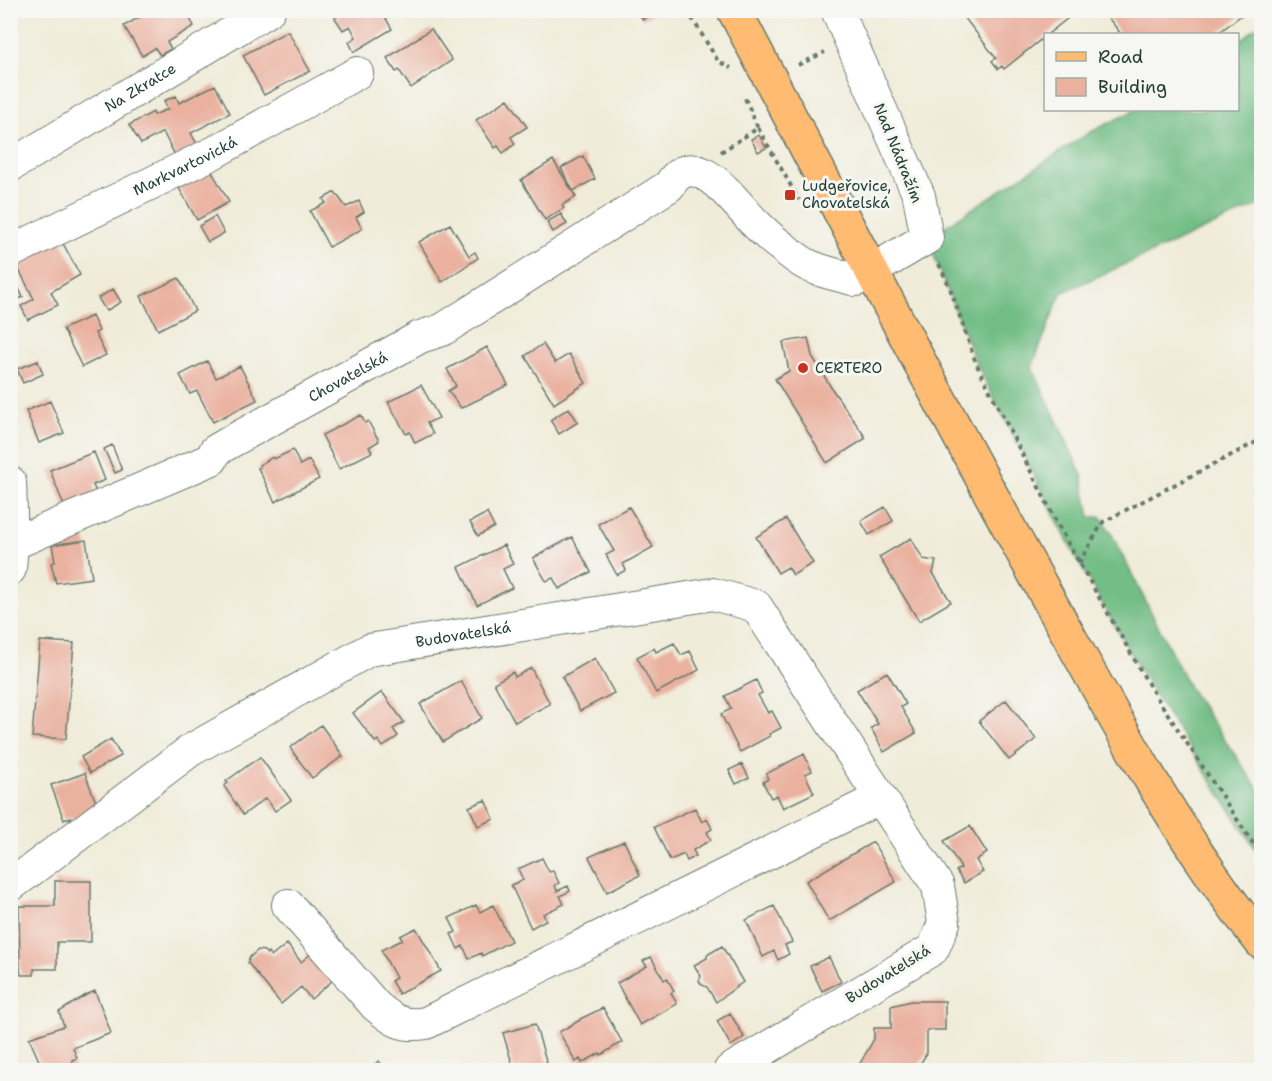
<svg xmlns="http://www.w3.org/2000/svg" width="1272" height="1081" font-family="'Shantell Sans',sans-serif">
<rect width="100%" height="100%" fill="#f6f6f2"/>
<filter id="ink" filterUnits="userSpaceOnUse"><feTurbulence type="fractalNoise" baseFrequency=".0167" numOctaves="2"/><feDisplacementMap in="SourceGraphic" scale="12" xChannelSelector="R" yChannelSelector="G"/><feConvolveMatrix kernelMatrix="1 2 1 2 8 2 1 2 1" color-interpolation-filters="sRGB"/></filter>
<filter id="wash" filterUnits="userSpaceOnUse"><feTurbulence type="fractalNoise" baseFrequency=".008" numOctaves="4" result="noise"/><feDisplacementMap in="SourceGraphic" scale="24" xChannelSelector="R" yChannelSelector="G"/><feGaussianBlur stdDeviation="1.35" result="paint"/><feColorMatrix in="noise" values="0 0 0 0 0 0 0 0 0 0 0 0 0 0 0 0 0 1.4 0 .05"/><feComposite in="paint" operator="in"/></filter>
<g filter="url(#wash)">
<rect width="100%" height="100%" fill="#f0ecd9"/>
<path fill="#73be86" stroke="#497e5d" stroke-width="1.5" d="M1261 23V204L1061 293 1032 367 1082 475 1090 517H1101L1111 533 1190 689 1261 793V857L1150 687 1079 563 976 363 927 238 1089 133 1135 110H1238V43Z"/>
<g id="blocks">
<path fill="#eab19f" d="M152 10H185L194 26 167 42 171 49 160 55 155 48 142 56 124 26Z
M340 10H381L392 29 354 52 349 42 356 37 350 26 343 30 335 18 342 13Z
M637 10H659L643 20Z
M963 10H1078L1004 69 1002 66 998 69 992 61 996 58 960 12Z
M1102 10H1248L1217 34H1121Z
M431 29 452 60 411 88 399 70 396 72 387 58Z
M288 31 310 71 264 95 243 55Z
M215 85 230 113 191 133 199 148 177 159 163 132 141 144 129 125 153 112 154 115 168 109 164 101 176 96 179 103Z
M508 99 527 127 511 137 515 144 503 153 498 146 495 148 476 120Z
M759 135 766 148 758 152 751 139Z
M583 156 595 179 573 191 561 168Z
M553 160 576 197 562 205 564 208 545 220 521 180Z
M211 170 229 202 197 220 179 188Z
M335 192 346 207 359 201 364 212 356 217 362 229 329 247 310 211 326 203 323 199Z
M561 214 567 224 553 232 547 222Z
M215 216 224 233 208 242 199 226Z
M450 224 469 256 475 252 478 258 442 282 419 242Z
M60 238 80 275 51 292 58 305 28 320 21 306 34 299 14 260Z
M179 278 195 311 158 330 141 296Z
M14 279 23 297 15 301 18 309 10 313V281Z
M113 289 121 302 106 311 98 298Z
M92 316 99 331 95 333 106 355 82 367 63 329Z
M808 338 812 356 832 389 866 438 827 463 775 379 789 371 783 342Z
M543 344 555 363 569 354 586 383 554 404 525 356Z
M487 347 508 385 461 408 448 391 456 386 447 369Z
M38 361 43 374 23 383 17 369Z
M207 361 216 378 240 366 257 400 213 422 197 391 190 394 180 375Z
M421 385 439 418 427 423 433 434 415 443 410 432 406 434 388 402Z
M50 401 64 433 39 443 26 411Z
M569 408 578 422 559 434 550 420Z
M361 415 365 423 368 421 379 441 369 447 372 452 339 469 322 435Z
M112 445 122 470 115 473 104 449Z
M293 450 300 465 309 460 319 479 275 502 258 468 260 467 259 465 273 457 274 459Z
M94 452 105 480 93 485 98 498 66 511 50 470Z
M629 507 653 547 623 564 626 570 617 575 606 555 614 551 598 524Z
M885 507 893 521 869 535 861 521Z
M487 513 494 527 478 536 470 522Z
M786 519 813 563 793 575 788 567 778 573 756 537Z
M572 537 591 572 559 589 553 578 546 581 533 558Z
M911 538 923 559 936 561 933 573 951 602 919 621 879 557Z
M86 540 92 578 56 583 51 563 55 562 52 545Z
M504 545 513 564 503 569 512 588 477 605 459 567Z
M40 641 74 643 66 739 32 737Z
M674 643 681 655 690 651 699 670 656 693 637 657 654 648 656 652Z
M595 658 614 693 580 711 562 677Z
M531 668 550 704 515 722 494 683 513 672 515 677Z
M887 672 906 704 901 707 916 733 884 752 871 728 878 724 857 690Z
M756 680 762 693 758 695 768 713 772 711 781 728 769 734 770 736 740 752 721 714 731 709 725 696Z
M461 681 482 718 443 742 420 704Z
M382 692 404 722 393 729 398 736 383 747 378 740 375 742 353 713Z
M1006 700 1036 739 1009 760 979 721Z
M321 725 343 756 312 778 290 748Z
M111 739 121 756 90 773 81 757Z
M804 754 812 771 805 774 814 793 783 808 777 795 771 798 763 782 768 779 766 774Z
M260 757 291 800 275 811 266 798 243 815 224 786 228 783 226 781Z
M742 764 749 778 736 784 729 770Z
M85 773 98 808 74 825 71 817 64 820 51 785Z
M485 800 494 819 478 826 469 807Z
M695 808 702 822 707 819 712 829 707 832 711 840 693 850 696 856 687 861 684 854 670 860 654 827Z
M970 826 987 853 976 860 983 872 964 883 956 871 961 868 944 841Z
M624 841 640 875 607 892 589 857Z
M873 842 896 882 829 921 806 881Z
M542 858 549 872 553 871 559 883 555 885 557 891 568 886 570 891 560 896 564 904 543 914 546 920 531 928 511 885 523 880 518 869Z
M55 881H91V942H57V969H34V975H21L20 969 19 906H55Z
M476 905 480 912 493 905 511 941 482 956 481 953 469 959 463 946 458 949 451 934 456 932 449 918Z
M774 906 792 942 785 945 789 954 778 960 774 951 763 957 746 920Z
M416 928 441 971 399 994 391 981 396 978 381 950 402 940 400 936Z
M287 944 301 962 313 952 317 958 315 960 332 981 311 999 301 987 281 1004 248 963 249 958 258 950 264 951 267 954 268 952 272 956Z
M722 946 743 982 716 1002 707 987 702 985 699 981 701 976 694 965 707 958V955Z
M651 957 664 980 667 978 674 991 671 993 677 1004 640 1025 617 983 647 966 643 961Z
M829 957 841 982 822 991 810 966Z
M95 991 111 1033 73 1048 77 1058 72 1060 75 1069 70 1070H43L29 1038 64 1026 59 1012 86 995Z
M911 1001H945V1030H927V1053L917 1069 914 1067 912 1070H851L858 1067 874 1039V1028H891V1006Z
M603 1008 622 1042 601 1055 600 1053 582 1063 580 1059 576 1062 559 1032 580 1020V1019Z
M730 1013 744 1037 731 1046 717 1021Z
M535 1024 549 1070H514L503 1033Z
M379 1061 386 1070H367Z"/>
</g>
</g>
<g filter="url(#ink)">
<use href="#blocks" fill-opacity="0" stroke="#687a6e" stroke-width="1.5"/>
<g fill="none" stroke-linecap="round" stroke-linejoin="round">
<g stroke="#687a6e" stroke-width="34">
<g id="minor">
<path id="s1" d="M10 166 269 10"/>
<path id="s2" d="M10 252 213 153 357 73"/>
<path d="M10 482 12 544 10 569"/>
<path id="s3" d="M12 544 212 459 215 451 232 441 420 337 442 330 669 186C694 142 735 203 753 221 762 230 771 239 781 246 790 253 801 263 812 267 826 273 842 276 856 280L927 238 919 196 837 10"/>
<path id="s4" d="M10 886 191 750 369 650 713 594 756 606 938 886 944 923 933 949 730 1070"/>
<path d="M288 905 376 1006C394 1021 402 1027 426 1023L880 798"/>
</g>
</g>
<g stroke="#687a6e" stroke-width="36">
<path id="major" d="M734 10C840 211 944 412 1054 609 1118 724 1180 840 1262 943"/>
</g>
<path stroke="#687a6e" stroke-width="4" stroke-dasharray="4.5 4.5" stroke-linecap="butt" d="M687 10 718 61 731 68
M798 65 825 52
M758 128 799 200
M721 152 758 128 744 96
M939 264 950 288 976 363 1060 529 1150 687 1262 857
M1079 563 1103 522 1262 439"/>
<use href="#minor" stroke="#fff" stroke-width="32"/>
<use href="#major" stroke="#febb71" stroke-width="33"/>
</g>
</g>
<g fill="#c8321e" stroke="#f6f6f2" stroke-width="2">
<rect x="784" y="189" width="12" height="12" rx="3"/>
<circle cx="803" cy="368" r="6"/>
</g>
<g text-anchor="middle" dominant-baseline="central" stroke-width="6" stroke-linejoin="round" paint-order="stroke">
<g font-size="15" fill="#1f3d34" stroke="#f6f6f2">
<text stroke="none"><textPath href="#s1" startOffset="152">Na Zkratce</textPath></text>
<text transform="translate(898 153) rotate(68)">Nad Nádražím</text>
<text stroke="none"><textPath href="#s2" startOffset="195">Markvartovická</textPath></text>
<text stroke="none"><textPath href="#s3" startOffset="378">Chovatelská</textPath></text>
<text stroke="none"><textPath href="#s4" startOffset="526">Budovatelská</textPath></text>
<text transform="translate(888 974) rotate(-32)">Budovatelská</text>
</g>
<g font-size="15" fill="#1f3d34" stroke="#f6f6f2" text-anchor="start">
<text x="802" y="186">Ludgeřovice,<tspan x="802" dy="17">Chovatelská</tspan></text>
<text x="815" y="368">CERTERO</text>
</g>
</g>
<rect width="1272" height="1081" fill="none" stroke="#f6f6f2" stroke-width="36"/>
<rect x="1044" y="33" width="195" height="78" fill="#f6f6f2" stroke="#a0aca6" stroke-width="1.5"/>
<rect x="1056" y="52" width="30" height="9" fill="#febb71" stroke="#a0aca6" stroke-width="1.5"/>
<text x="1098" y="63" font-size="18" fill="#1f3d34">Road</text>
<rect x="1056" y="78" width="30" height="18" fill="#eab19f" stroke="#a0aca6" stroke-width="1.5"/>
<text x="1098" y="93" font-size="18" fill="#1f3d34">Building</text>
</svg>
